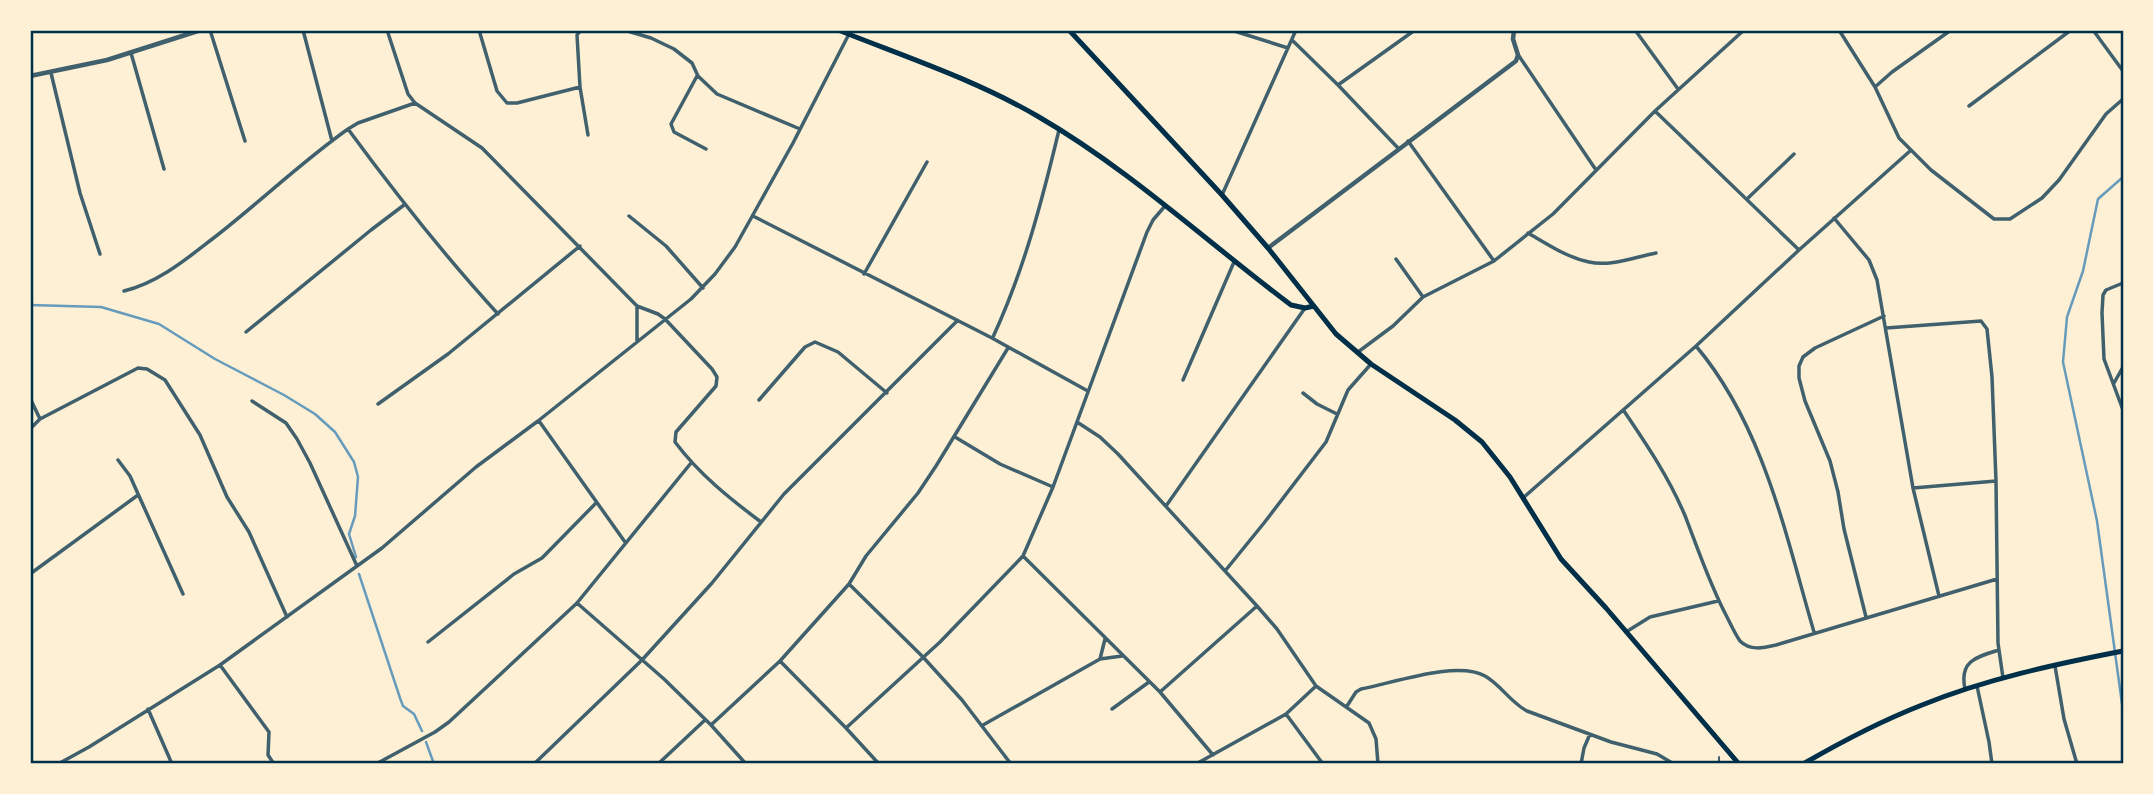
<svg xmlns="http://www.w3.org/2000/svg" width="2153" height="794" font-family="Georgia,serif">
<rect width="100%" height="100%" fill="#fdf0d5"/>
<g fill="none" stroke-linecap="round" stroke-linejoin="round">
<path stroke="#669bbc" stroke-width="2.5" d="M2123 177 2098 199 2083 271 2067 317 2063 362 2097 521 2123 711
M30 305 101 307 159 324 215 359 284 395 315 414 335 432 354 462 358 477 355 516 349 534 356 557
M359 574 400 698 403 706 414 714 422 731
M426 742 434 764
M2123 764V756"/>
<path stroke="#3f606c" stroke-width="2" d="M1719 757V764"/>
<path stroke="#3f606c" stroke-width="3.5" d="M210 30 245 141
M303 30 332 141
M387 30 408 94 415 103 482 148 637 306 658 314 665 319 712 369 717 377 716 386 676 432 675 442C699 474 729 498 761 522
M479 30 497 91 507 103H517L580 87
M581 30 577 35 580 87 588 135
M624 30 651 38 674 49 692 63 698 76 717 94 800 129
M1231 30 1288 48
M1635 30 1678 89
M1839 30 1875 87 1899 138 1931 170 1994 219H2010L2042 198 2059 180 2106 114 2123 99
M2093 30 2123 71
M1292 40 1338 85 1398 148
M131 53 164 169
M1519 56 1596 170
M51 73 80 193 100 254
M697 76 671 124 674 132 706 149
M1338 85 1415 30
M1875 87 1892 72 1951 30
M1969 106 2071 30
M1655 111 1799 250
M348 129C395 193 444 255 498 314
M1408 141 1494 261
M1222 195 1296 30
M1747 199 1794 154
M629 216 666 246 703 288
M753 216 992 338 1086 390
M1834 218 1869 260 1877 280 1913 488 1939 596
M1528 233C1547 244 1568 258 1589 262 1610 267 1635 257 1656 253
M1396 259 1423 297
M864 274 927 162
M2123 283 2106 290 2103 295 2102 313 2104 359 2123 410
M124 291C157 283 184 261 211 240 258 204 300 163 348 129L358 123 415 103
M637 306V342
M1886 328 1981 321 1987 329 1992 377 1996 481 1998 643 2003 678
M246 332 371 230 404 205
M993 337C1024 270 1042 201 1059 130
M1696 346C1764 427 1785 533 1814 632
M1358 352 1393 326 1423 297 1494 261 1553 214 1655 111 1744 30
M1183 380 1234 262
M2114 383 2123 367
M1303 393 1317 404 1337 414
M30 398 40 419
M759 400 805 347 815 342 838 352 887 393
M252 401 286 423 297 439 310 463 357 566
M378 404 448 354 580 246
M1624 411C1647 445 1670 479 1686 518 1699 552 1710 585 1727 617 1731 625 1735 634 1740 641 1750 651 1763 648 1776 645L1997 579
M539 421 625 542
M1077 422 1100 437 1118 454 1257 606 1277 629 1316 686 1369 723 1376 739 1378 764
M30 429 40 419 138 368 147 369 165 380 200 435 227 497 249 532 287 617
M955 437 1000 464 1053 487
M118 460 130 476 183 594
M1913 488 1996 481
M1523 498 1696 346 1799 250 1910 151
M1166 506 1305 308
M1023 556 1160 692 1213 755
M1225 571 1264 523 1326 442 1348 390 1371 364
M30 574 138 495
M849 584 923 657 962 700 1011 764
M577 603 664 679 711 725 746 764
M1866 617 1844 529 1838 492 1830 461 1805 401 1799 378V366L1803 357 1815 348 1884 316
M1626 632 1650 617 1718 601
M428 642 514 574 542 558 596 503
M1100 659 1105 639
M780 661 846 728 879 764
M220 665 269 732 268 755 274 764
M2055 666 2064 719 2077 764
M1977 686 1989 742 1992 764
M1965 689C1959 661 1976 657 1999 650
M1160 692 1257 606
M1347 706 1356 692 1361 689C1393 683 1457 660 1485 676 1501 685 1510 702 1527 711L1611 742 1657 754 1674 764
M148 709 172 764
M1112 709 1149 682
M1286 714 1323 764
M711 725 780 661 849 584 866 556 918 493 936 466 1008 348
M983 725 1100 659 1122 656
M846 728 940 642 1023 556 1053 487 1147 232 1153 220 1165 206
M58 764 89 747 220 665 382 548 476 467 538 421 691 299 715 274 735 247 793 143 849 34
M376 764 435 732 449 722 577 603 691 463
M534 764 642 660 712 583 784 494 957 321
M658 764 705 720
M1196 764 1286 714 1316 686
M1581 764 1584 748 1590 734"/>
<path stroke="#3f606c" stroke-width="4.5" d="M30 76 107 60 201 30
M1268 248 1516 61 1518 55 1513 39 1514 30"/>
<path stroke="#003049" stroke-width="5" d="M838 30C906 57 976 80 1039 117 1130 170 1207 242 1291 305L1305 308 1314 306
M1069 30 1222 195 1268 248 1336 334 1371 364 1455 420 1482 442 1510 477 1561 559 1606 608 1739 764
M1803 764C1841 742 1881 721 1922 705 1986 679 2056 664 2123 651"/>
</g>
<rect width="2153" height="794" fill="none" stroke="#fdf0d5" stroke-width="63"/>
<rect x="32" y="32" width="2090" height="730" fill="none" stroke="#003049" stroke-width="2.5"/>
</svg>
